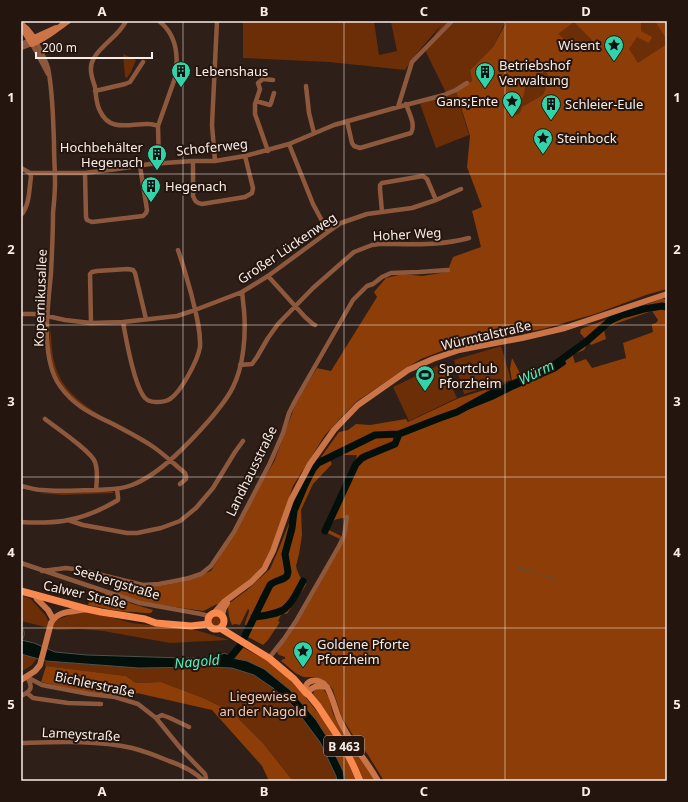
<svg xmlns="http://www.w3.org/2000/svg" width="688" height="802" font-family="'Noto Sans',sans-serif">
<rect width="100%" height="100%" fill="#2e1f18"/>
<path fill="#6b2e06" d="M243 21H374L379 55 397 51 391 22 506 21 493 47 470 70 472 81 456 91 457 93 473 83 494 48 508 21H667V131L640 146 460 105 469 135 436 148 420 104 447 95 425 50 441 25 413 58 405 70 329 62 243 58Z
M123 54 136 60 131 72 127 78 125 77Z
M51 329C51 373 62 392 100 415V416C92 411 83 407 76 401 55 383 46 355 51 329Z
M501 346 511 380 464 394 454 360Z
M441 364 457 398 409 421 393 387Z
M111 491 115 493 63 495 37 493H63Z
M21 595 31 599 46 616 49 623 72 614 86 611 132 623 149 625 189 628 229 640 170 643 103 631 80 629 57 630 21 621Z
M210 621a6 6 0 1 1 12 0a6 6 0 1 1-12 0Z
M21 654 37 658 32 665 21 672Z
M46 661 139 668 209 667 232 668 254 675 273 688 293 706 317 736 336 776 337 781H293L263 743 237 717 222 707 201 697 161 682 136 683 126 676 45 666Z"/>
<path fill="#8c3d08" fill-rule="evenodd" d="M507 21H641V31L652 37 649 43 637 37 629 49 638 63 667 44V289L646 295 595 314 543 329 470 342 447 349 421 359 403 370 356 402 325 435 293 486 270 554 261 568 250 579 220 604C214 604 209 609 203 611L146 603 115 593 122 581 160 586 181 582 211 571 233 535 255 493 274 462 297 400 317 368 331 371 377 297 374 292 386 278 403 274 422 276 447 272 453 257 481 247 472 211 482 207 467 167 470 136 456 91 472 81 470 70 493 47ZM574 22 591 39 593 43C578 52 570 44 558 34ZM546 72 549 77 543 83 546 88 543 95 522 107 520 113 515 116 512 110V104L517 100 523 98 527 79C535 77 538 73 546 72Z
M655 21H667V40Z
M661 299H667V781H384L368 755 354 737 342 718 333 690C328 682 321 677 311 677 307 677 303 678 299 675 294 673 286 664 281 661L283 659H285V657L279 655 276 651 337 553 348 518C338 518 330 519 329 530L341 536 340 539 323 531 324 527 355 463 357 455H344L340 450 323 458 321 457 339 432 348 430 356 424 370 425 406 419 408 422 459 398 512 381 510 369 512 358 523 379 545 368 584 342 586 347 584 350 574 354 573 356 575 363 586 359 592 368 626 358 623 343 653 332 652 327V324L656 323 658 320 652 311 612 325 604 330 606 339 591 345 580 333 581 329Z
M329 458 332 464 313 484 301 510 302 535 299 554 296 566 297 570 300 577 306 582V585L287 614 282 613 278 621 280 622 268 640 263 645 248 637 254 621 272 588 276 584 283 582 287 579 290 574V568L287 558V551L294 533 296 520 295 512 302 495 313 472 318 465Z
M291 518H292L291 532 285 553V560L287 571V574L286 577 280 580 273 581 267 587 260 597 255 609 253 618 248 626 245 625C245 619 249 615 249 610L248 609 240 625 235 624 232 625C229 619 228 612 228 604L247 590 270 569 280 546Z
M105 593 133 604 153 610 151 613C145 614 140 612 135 612 119 612 104 608 88 605L91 595 103 599Z
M242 647 266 660 283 673 303 694 326 723 337 739 357 781H345L343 771 325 734 316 720 290 690 264 669 232 658Z
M46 666 126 676 136 683 161 682 201 697 222 707 237 717 263 743 293 781H269L262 766 212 710 137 693 133 697C102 695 71 690 41 682Z
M317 689H323L326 693 329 698 333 714 344 735 367 767 375 781H364L357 765 315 697 313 694 314 691Z"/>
<path fill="#020f0a" stroke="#4c524d" d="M21 640 34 643 55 652 87 655 183 658 214 657 225 653 232 658 247 661 264 669 290 690 316 720 325 734 343 771 345 781H337L336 776 320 742 293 706 273 688 254 675 232 668 209 667 139 668 46 661 21 654Z"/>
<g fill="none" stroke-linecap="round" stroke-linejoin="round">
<path stroke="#4c524d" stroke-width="1" d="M518 568 533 572
M536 573 540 574
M546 576 556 579
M21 627C26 631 25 637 21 641
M335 647 348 649
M357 650 371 653"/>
<path stroke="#020f0a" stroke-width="4" d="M457 412 492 398 512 388 554 370 564 363"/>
<path stroke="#020f0a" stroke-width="7" d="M325 531 356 464 362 458 366 456 395 444 399 434
M254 617C287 613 288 610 303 581
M229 658 231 657 240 646 270 585C275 580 282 581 287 576L288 572 285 554 292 528 294 511 305 485 313 469 318 463 375 435 399 434 440 418 457 412 488 395 551 367 587 341 611 320 622 315 644 309 662 306 667 307"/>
<path stroke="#8e583d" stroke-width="4.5" d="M126 21C119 36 102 44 94 58 88 67 92 78 95 87 96 95 96 104 100 111 110 133 131 123 149 124 152 124 155 125 158 126
M159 21C177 35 179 56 175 78L158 126 159 163
M21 44 34 38C39 47 45 58 48 68 53 93 53 118 54 144 54 157 55 170 55 183 55 193 54 203 53 213 53 233 52 253 51 273 48 305 40 358 60 386 74 406 92 414 113 424 126 431 140 438 152 446 164 454 174 464 185 473L186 476V479L180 484
M21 48 32 44 48 74
M306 86 309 113 314 133
M95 91 125 84 130 82 143 62
M256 101 270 105 271 103 274 93
M398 107 412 62 452 21
M347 121 352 143 354 146 360 148 411 133C416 125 409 113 406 104
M289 144 313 204 328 232
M268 151 255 114V104L260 89 258 83 263 79 273 80
M193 161V196C195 201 196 203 202 204L245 197 252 193 253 188 245 156
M215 161 212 125 217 21
M21 168 30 173H85L117 169 150 164 193 161H215L245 156 289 144 334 125 398 107 444 95 456 90 467 83
M85 173 86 217 87 220 92 222 143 216 146 213 147 210 140 166
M382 212 380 189V185L382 183 423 176 427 179 436 200
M21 215C30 205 29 189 31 177L30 173
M268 276 305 317 313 324 315 325
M21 314H38L65 320 91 323 123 322 177 316 195 310 242 292 268 276 328 232 341 223 367 214 412 208 436 200 461 189
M123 322C126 339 134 386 145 398 148 401 152 402 156 402 161 402 166 402 170 399 181 392 198 360 200 347 201 329 195 310 191 293 187 279 183 264 178 250
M91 323 90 274 92 272 97 271 128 269 133 270 135 273 146 319
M240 365 252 364 257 357 268 338 278 324 313 288 354 252 372 245 379 244C410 244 440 246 469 238
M45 419C55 427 91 451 95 462 98 470 97 481 96 490
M21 486C28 487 35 490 42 490 60 492 78 490 96 490 109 489 119 490 132 485 161 474 192 440 212 417 219 408 228 398 233 387 244 365 246 334 244 310 243 304 243 298 242 292
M68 520 83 525 127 533H137L161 528 180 521 196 508 213 488 235 452 243 441
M21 522C34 523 56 523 68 520 85 517 103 509 118 500V497L117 489
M21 563 140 603 201 614 209 616
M42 571 66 568 81 570 143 585 159 584 175 581 189 578 201 574 211 566 234 532 270 463 283 433 289 413 295 401 353 300 367 286 373 284 382 277 391 273 419 272 448 270
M269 658 284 639 296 621 339 546 344 536 347 517
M27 677 42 685 89 694 115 697 138 704 156 718 182 750 205 774 206 778V781
M27 693 33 698 68 703 101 704
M21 696C32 691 33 687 27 677
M156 718 162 715 170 718 189 727
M21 743C57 742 96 740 132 748 144 751 157 756 169 761 181 765 195 772 204 781"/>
<path stroke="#ca7447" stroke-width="6" d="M21 24 27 29 34 38 56 28
M21 26 32 44C47 38 55 30 68 21
M35 595 37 599 48 610 53 619
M215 612 224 602 251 582 264 569 273 551 291 500 310 464 334 430 358 405 408 370 433 359 459 350 522 338 565 328 667 294
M222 615 224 608 227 603
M21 680 35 671 40 665 51 623C57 610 74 612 86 609
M327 687C317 685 314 686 306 693 302 679 319 677 326 686 333 695 335 712 341 723 351 744 367 761 378 781"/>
<path stroke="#f9894e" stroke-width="7" d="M21 591 87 609 101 612 145 619 156 623 191 626 208 624
M208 621a8 8 0 1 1 16 0a8 8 0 1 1-16 0Z
M220 628 269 658 294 679 306 693 309 695 318 706 341 741 354 767 360 781"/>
</g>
<path fill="none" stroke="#f8ede8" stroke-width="1" stroke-opacity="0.55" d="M183 21V781M344 21V781M505 21V781M21 174H667M21 325H667M21 477H667M21 628H667"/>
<defs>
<g id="sight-pin" transform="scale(1)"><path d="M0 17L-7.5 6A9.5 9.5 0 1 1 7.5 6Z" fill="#31d4a9" stroke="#24160f"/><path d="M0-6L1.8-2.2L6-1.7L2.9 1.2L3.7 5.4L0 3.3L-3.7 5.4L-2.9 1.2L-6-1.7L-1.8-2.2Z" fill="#111"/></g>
<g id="building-pin" transform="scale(1)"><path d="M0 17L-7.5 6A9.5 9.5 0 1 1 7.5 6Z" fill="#31d4a9" stroke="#24160f"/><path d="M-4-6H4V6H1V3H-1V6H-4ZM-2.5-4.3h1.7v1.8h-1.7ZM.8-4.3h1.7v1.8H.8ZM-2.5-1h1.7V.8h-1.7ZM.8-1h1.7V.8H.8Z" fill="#111"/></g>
<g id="stadium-pin" transform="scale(1)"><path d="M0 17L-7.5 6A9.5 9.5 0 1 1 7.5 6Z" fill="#31d4a9" stroke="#24160f"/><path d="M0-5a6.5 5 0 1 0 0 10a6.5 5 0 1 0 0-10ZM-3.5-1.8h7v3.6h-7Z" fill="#111"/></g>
</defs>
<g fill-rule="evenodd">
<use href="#sight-pin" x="614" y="45"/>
<use href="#building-pin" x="181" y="71"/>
<use href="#building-pin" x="485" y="72"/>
<use href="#sight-pin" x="512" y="101"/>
<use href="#building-pin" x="551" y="104"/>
<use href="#sight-pin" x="543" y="138"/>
<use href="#building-pin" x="157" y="154"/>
<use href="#building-pin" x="151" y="186"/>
<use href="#stadium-pin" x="425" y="375"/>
<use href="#sight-pin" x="303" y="651"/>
</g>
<g text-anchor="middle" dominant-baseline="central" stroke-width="4" stroke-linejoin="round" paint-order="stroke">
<rect fill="#24160f" stroke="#b8aca7" stroke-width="1" x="324" y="736" width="40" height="20" rx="3"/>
<g font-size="12" font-weight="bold" fill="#f8ede8">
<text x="344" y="746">B 463</text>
</g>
<g font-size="13" fill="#f8ede8" stroke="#24160f" text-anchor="start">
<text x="600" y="45" text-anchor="end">Wisent</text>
<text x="499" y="65">Betriebshof<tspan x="499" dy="15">Verwaltung</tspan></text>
<text x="195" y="71">Lebenshaus</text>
<text x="498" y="101" text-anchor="end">Gans;Ente</text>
<text x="565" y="104">Schleier-Eule</text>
<text x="557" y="138">Steinbock</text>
<text x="143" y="147" text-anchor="end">Hochbehälter<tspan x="143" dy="15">Hegenach</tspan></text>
<text x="165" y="186">Hegenach</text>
<text x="439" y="368">Sportclub<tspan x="439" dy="15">Pforzheim</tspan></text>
<text x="317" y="644">Goldene Pforte<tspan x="317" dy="15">Pforzheim</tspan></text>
</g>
<g font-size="13" fill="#f8ede8" stroke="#24160f">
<text transform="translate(212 147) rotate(-6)">Schoferweg</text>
<text transform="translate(407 234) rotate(-3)">Hoher Weg</text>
<text transform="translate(287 248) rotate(-34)">Großer Lückenweg</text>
<text transform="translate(40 298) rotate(-88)">Kopernikusallee</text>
<text transform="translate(486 335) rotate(-13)">Würmtalstraße</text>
<text transform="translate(251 471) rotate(-64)">Landhausstraße</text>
<text transform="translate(117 582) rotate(17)">Seebergstraße</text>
<text transform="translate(85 594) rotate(13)">Calwer Straße</text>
<text transform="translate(95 684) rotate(12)">Bichlerstraße</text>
<text transform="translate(81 734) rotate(3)">Lameystraße</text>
</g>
<g font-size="13" fill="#f5c7b1" stroke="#24160f">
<text x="263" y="696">Liegewiese<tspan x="263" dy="15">an der Nagold</tspan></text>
</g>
<g font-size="14" font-style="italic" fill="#4cf3c4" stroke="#24160f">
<text transform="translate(536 372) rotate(-26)">Würm</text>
<text transform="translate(197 661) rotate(-5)">Nagold</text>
</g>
</g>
<rect width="688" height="802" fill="none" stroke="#24160f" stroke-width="44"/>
<path d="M36 52v6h116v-6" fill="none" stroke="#f8ede8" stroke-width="2"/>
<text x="42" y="52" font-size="12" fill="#f8ede8" stroke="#24160f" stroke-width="3" paint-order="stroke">200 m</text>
<rect x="22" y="22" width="644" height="758" fill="none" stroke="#f8ede8" stroke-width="1.5"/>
<g font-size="13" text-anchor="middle" font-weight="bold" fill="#f8ede8">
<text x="102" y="16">A</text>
<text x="264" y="16">B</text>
<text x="424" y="16">C</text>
<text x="586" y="16">D</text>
<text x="11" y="102">1</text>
<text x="677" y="102">1</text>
<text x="11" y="254">2</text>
<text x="677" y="254">2</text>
<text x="11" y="406">3</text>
<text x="677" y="406">3</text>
<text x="11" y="557">4</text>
<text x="677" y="557">4</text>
<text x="11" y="709">5</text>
<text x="677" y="709">5</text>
<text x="102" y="796">A</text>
<text x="264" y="796">B</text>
<text x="424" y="796">C</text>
<text x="586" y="796">D</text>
</g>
</svg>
